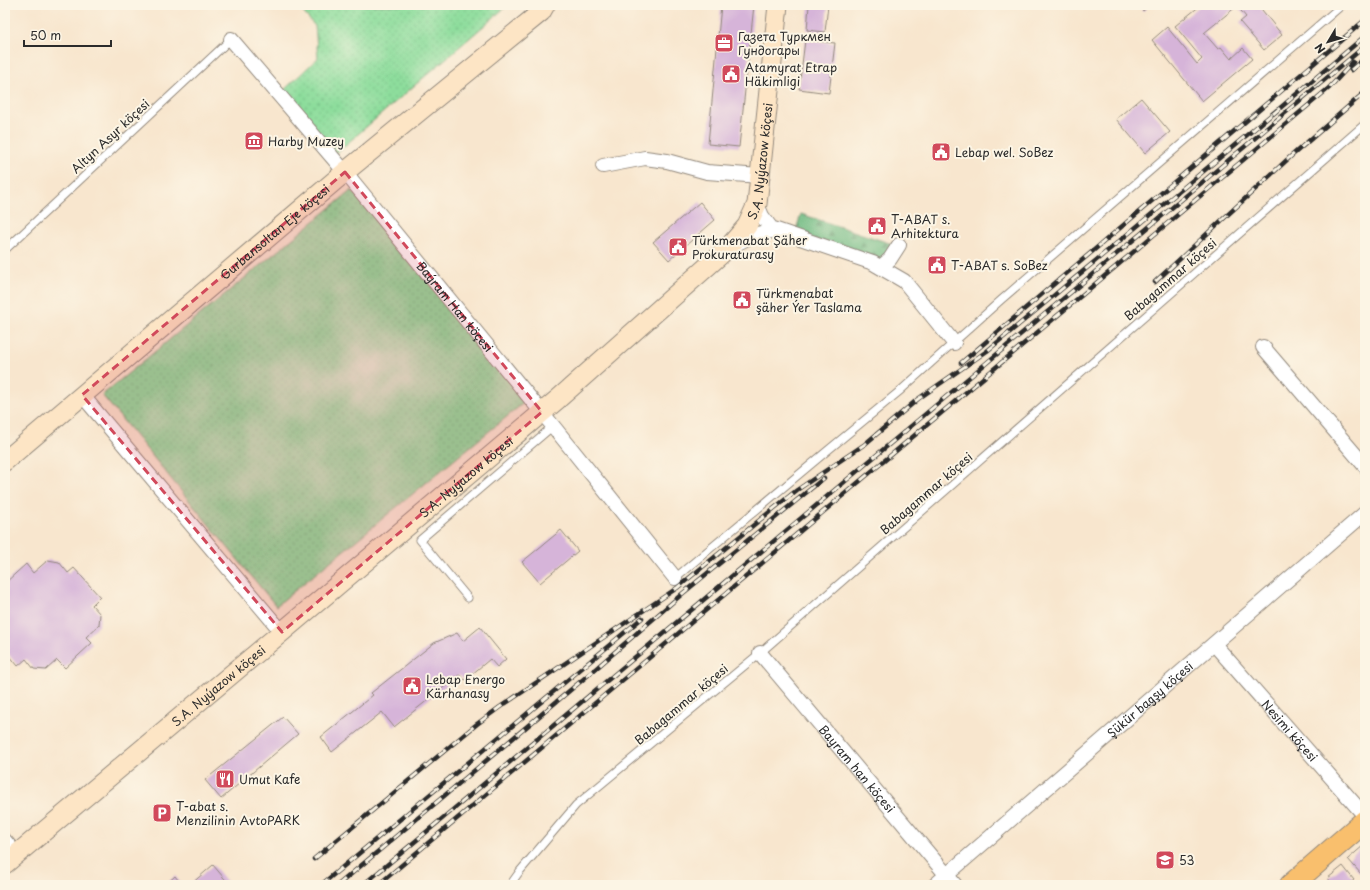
<svg xmlns="http://www.w3.org/2000/svg" width="1370" height="890" font-family="'Playpen Sans',sans-serif">
<defs>
<pattern id="green-dots" width="8" height="8" patternUnits="userSpaceOnUse"><rect width="8" height="8" fill="#8ddd9c"/><path d="M2 2h.1M6 6h.1" fill="none" stroke="#7abe87" stroke-width="1.8" stroke-linecap="round"/></pattern>
<pattern id="forest-firs" width="22" height="20" patternUnits="userSpaceOnUse"><rect width="22" height="20" fill="#72bc84"/><path d="M5 1l3.5 6h-7zM16 11l3.5 6h-7z" fill="#5e996c"/></pattern>
</defs>
<rect width="100%" height="100%" fill="#fcf5e5"/>
<filter id="ink" filterUnits="userSpaceOnUse"><feTurbulence type="fractalNoise" baseFrequency=".025" numOctaves="2"/><feDisplacementMap in="SourceGraphic" scale="8" xChannelSelector="R" yChannelSelector="G"/><feConvolveMatrix kernelMatrix="1 2 1 2 8 2 1 2 1" color-interpolation-filters="sRGB"/></filter>
<filter id="wash" filterUnits="userSpaceOnUse"><feTurbulence type="fractalNoise" baseFrequency=".012" numOctaves="4" result="noise"/><feDisplacementMap in="SourceGraphic" scale="16" xChannelSelector="R" yChannelSelector="G"/><feGaussianBlur stdDeviation="0.9" result="paint"/><feColorMatrix in="noise" values="0 0 0 0 0 0 0 0 0 0 0 0 0 0 0 0 0 1.4 0 .05"/><feComposite in="paint" operator="in"/></filter>
<g filter="url(#wash)">
<rect width="100%" height="100%" fill="#f8e6ce"/>
<path fill="url(#green-dots)" stroke="#5c8464" d="M297 5H508L336 153 283 91 318 58 315 26Z
M352 190 526 401 276 606 102 395Z"/>
<path fill="url(#forest-firs)" stroke="#4e7458" d="M801 214 895 245 881 261 795 233Z"/>
<g id="blocks">
<path fill="#d6b4d9" d="M721 5H754L739 147 708 144Z
M809 5H828L825 32 807 30Z
M1139 5H1149V6L1143 11Z
M1201 5H1258L1282 35 1264 50 1240 22 1246 17 1237 6 1204 33 1218 49 1221 47 1231 59 1243 48 1252 59 1202 101 1152 40 1167 27 1197 64 1202 59 1175 26Z
M805 40 835 43 829 93 799 89Z
M1141 98 1170 132 1145 153 1116 119Z
M700 202 715 220 669 260 653 242Z
M561 530 578 551 540 583 522 562Z
M48 560 59 562 68 573 74 568 100 597 92 605 100 614 99 625 86 637 92 643 65 668 57 660 46 670 34 669 26 659 18 666 5 650V599L6 598 5 597V583L26 564 33 573Z
M480 627 506 659 497 667 490 659 465 680 459 675 394 727 382 712 332 752 321 737 373 695 371 693 434 643 457 633 463 641Z
M283 717 298 734 221 799 205 780Z
M1364 845 1365 846V870L1361 874 1348 859Z
M213 865 229 884 228 885H190Z
M1343 866 1354 880 1348 885H1333L1328 878Z
M175 876 182 885H165Z"/>
</g>
</g>
<g filter="url(#ink)">
<use href="#blocks" fill-opacity="0" stroke="#92887c" stroke-width="1"/>
<g fill="none" stroke-linecap="round" stroke-linejoin="round">
<g stroke="#92887c" stroke-width="9">
<path id="lane" d="M5 250 231 39
M675 578 827 451 901 390 1001 300 1342 5
M468 598 420 540 553 426
M510 885 520 871 576 805 760 653 1365 124"/>
</g>
<g stroke="#92887c" stroke-width="16">
<g id="street">
<path id="s1" d="M231 39 345 172 553 426 675 578"/>
<path d="M603 166 645 158 667 161 707 172 760 176"/>
<path d="M757 204 762 216 771 228 873 263 904 281 954 343"/>
<path d="M734 245C747 238 760 231 776 231"/>
<path d="M881 267 890 259 899 245"/>
<path d="M1263 347 1365 466"/>
<path d="M82 395 282 632"/>
<path id="s2" d="M1214 644 1365 816"/>
<path id="s3" d="M760 653 955 885"/>
<path d="M5 841 16 854"/>
<path id="s4" d="M935 885 1365 513"/>
</g>
</g>
<g stroke="#92887c" stroke-width="21">
<g id="secondary">
<path id="s5" d="M5 461 345 172 541 12 545 5"/>
<path id="s6" d="M5 864 282 632 558 399 727 249 747 226 757 204 778 5"/>
</g>
</g>
<g stroke="#92887c" stroke-width="24">
<path id="primary" d="M1291 885 1365 821"/>
</g>
<use href="#lane" stroke="#fff" stroke-width="7"/>
<use href="#street" stroke="#fff" stroke-width="14"/>
<use href="#secondary" stroke="#fde5c5" stroke-width="19"/>
<use href="#primary" stroke="#f9bf6d" stroke-width="22"/>
<g stroke="#2b2b2b" stroke-width="4.5">
<path id="rail" d="M1351 70 1365 58
M1273 114 1365 36
M1155 282 1289 158 1365 92
M961 363 1365 20
M314 859 477 724 500 707 677 588 772 510 797 490 865 444 918 399 987 351 1277 110
M321 885 642 618
M338 885 593 671 682 594 824 478
M363 885 1365 46
M378 885 1329 88 1353 62"/>
</g>
<use href="#rail" stroke="#fcf5e5" stroke-width="3" stroke-dasharray="9" stroke-linecap="butt"/>
</g>
</g>
<path fill="#d1495b" fill-opacity="0.2" stroke="#d1495b" stroke-width="3" stroke-dasharray="8 5" stroke-linejoin="round" d="M345 172 542 412 282 632 82 395Z"/>
<defs>
<g id="office-square" transform="scale(1)"><rect x="-9" y="-9" width="18" height="18" rx="4" fill="#d1495b" stroke="#fcf5e5"/><path d="M-6-3h4V-5.5h4V-3h4V5H-6ZM-1-4.5V-3h2v-1.5ZM-6 0V1H6V0Z" fill="#fff"/></g>
<g id="civic-square" transform="scale(1)"><rect x="-9" y="-9" width="18" height="18" rx="4" fill="#d1495b" stroke="#fcf5e5"/><path d="M-.6-6.5H3V-4.5H.6V-3L4-1V1h2V6H-6V1h2V-1L-.6-3ZM-1.2 2.5V6h2.4V2.5Z" fill="#fff"/></g>
<g id="museum-square" transform="scale(1)"><rect x="-9" y="-9" width="18" height="18" rx="4" fill="#d1495b" stroke="#fcf5e5"/><path d="M0-6L6-3V-2H-6V-3ZM-5-1h2V3h-2ZM-1-1h2V3h-2ZM3-1h2V3H3ZM-6 4H6V6H-6Z" fill="#fff"/></g>
<g id="restaurant-square" transform="scale(1)"><rect x="-9" y="-9" width="18" height="18" rx="4" fill="#d1495b" stroke="#fcf5e5"/><path d="M-5-6h1v4h1v-4h1v4h1v-4h1v5L-1.5 .5V6h-2V.5L-5-1ZM5-6V6H3V1.5H1.5Q1.5-4 5-6Z" fill="#fff"/></g>
<g id="parking-square" transform="scale(1)"><rect x="-9" y="-9" width="18" height="18" rx="4" fill="#d1495b" stroke="#fcf5e5"/><path d="M-3.5-5.5H1a3.5 3.5 0 0 1 0 7H-1V5.5H-3.5ZM-1-3.4V-.6H.8a1.4 1.4 0 0 0 0-2.8Z" fill="#fff"/></g>
<g id="school-square" transform="scale(1)"><rect x="-9" y="-9" width="18" height="18" rx="4" fill="#d1495b" stroke="#fcf5e5"/><path d="M0-5L7-2L0 1L-7-2ZM-4 1L0 2.5L4 1V4Q0 6-4 4Z" fill="#fff"/></g>
</defs>
<g fill-rule="evenodd">
<use href="#office-square" x="724" y="43"/>
<use href="#civic-square" x="731" y="74"/>
<use href="#museum-square" x="254" y="141"/>
<use href="#civic-square" x="941" y="152"/>
<use href="#civic-square" x="877" y="226"/>
<use href="#civic-square" x="678" y="247"/>
<use href="#civic-square" x="937" y="265"/>
<use href="#civic-square" x="742" y="300"/>
<use href="#civic-square" x="412" y="686"/>
<use href="#restaurant-square" x="225" y="779"/>
<use href="#parking-square" x="162" y="813"/>
<use href="#school-square" x="1165" y="860"/>
</g>
<g text-anchor="middle" dominant-baseline="central" stroke-width="4" stroke-linejoin="round" paint-order="stroke">
<g font-size="12" fill="#2b2b2b" stroke="#fcf5e5" text-anchor="start">
<text x="738" y="36">Газета Туркмен<tspan x="738" dy="14">Гундогары</tspan></text>
<text x="745" y="67">Atamyrat Etrap<tspan x="745" dy="14">Häkimligi</tspan></text>
<text x="268" y="141">Harby Muzey</text>
<text x="955" y="152">Lebap wel. SoBez</text>
<text x="891" y="219">T-ABAT s.<tspan x="891" dy="14">Arhitektura</tspan></text>
<text x="692" y="240">Türkmenabat Şäher<tspan x="692" dy="14">Prokuraturasy</tspan></text>
<text x="951" y="265">T-ABAT s. SoBez</text>
<text x="756" y="293">Türkmenabat<tspan x="756" dy="14">şäher Ýer Taslama</tspan></text>
<text x="426" y="679">Lebap Energo<tspan x="426" dy="14">Kärhanasy</tspan></text>
<text x="239" y="779">Umut Kafe</text>
<text x="176" y="806">T-abat s.<tspan x="176" dy="14">Menzilinin AvtoPARK</tspan></text>
<text x="1179" y="860">53</text>
</g>
<g font-size="12" fill="#2b2b2b" stroke="#fcf5e5">
<text transform="translate(110 136) rotate(-43)">Altyn Asyr köçesi</text>
<text stroke="none"><textPath href="#s6" startOffset="1046">S.A. Nyýazow köçesi</textPath></text>
<text stroke="none"><textPath href="#s5" startOffset="354">Gurbansoltan Eje köçesi</textPath></text>
<text transform="translate(1170 279) rotate(-41)">Babagammar köçesi</text>
<text stroke="none"><textPath href="#s1" startOffset="349">Baýram Han köçesi</textPath></text>
<text stroke="none"><textPath href="#s6" startOffset="602">S.A. Nyýazow köçesi</textPath></text>
<text transform="translate(926 493) rotate(-41)">Babagammar köçesi</text>
<text stroke="none"><textPath href="#s6" startOffset="278">S.A. Nyýazow köçesi</textPath></text>
<text stroke="none"><textPath href="#s4" startOffset="284">Şükür bagşy köçesi</textPath></text>
<text transform="translate(681 704) rotate(-40)">Babagammar köçesi</text>
<text stroke="none"><textPath href="#s2" startOffset="115">Nesimi köçesi</textPath></text>
<text stroke="none"><textPath href="#s3" startOffset="151">Bayram han köçesi</textPath></text>
</g>
</g>
<rect width="1370" height="890" fill="none" stroke="#fcf5e5" stroke-width="20"/>
<g transform="translate(1328 42) rotate(232)" stroke="#fcf5e5" stroke-width="3" paint-order="stroke">
<path d="M0-3L7 15L0 10L-7 15Z" fill="#2b2b2b"/>
<text y="-6" font-size="11" font-weight="bold" text-anchor="middle" fill="#2b2b2b">N</text>
</g>
<path d="M24 40v6h87v-6" fill="none" stroke="#2b2b2b" stroke-width="2"/>
<text x="30" y="40" font-size="12" fill="#2b2b2b" stroke="#fcf5e5" stroke-width="3" paint-order="stroke">50 m</text>
</svg>
